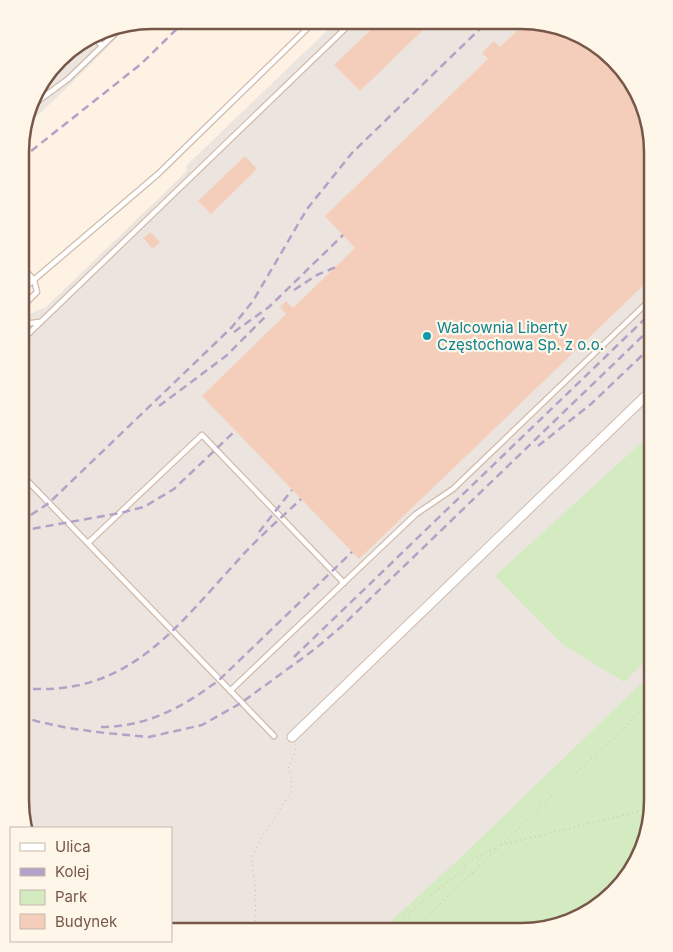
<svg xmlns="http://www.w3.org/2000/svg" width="673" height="952" font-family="Inter,sans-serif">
<rect width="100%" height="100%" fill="#fdf2e3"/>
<path fill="#ece4de" d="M337 21H539L601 47 640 94 653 152V688L399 932 171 931V828H26L20 800 21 315 30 314 46 307 187 171 186 166Z
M131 23 87 68 22 131 38 86 65 53 109 27Z"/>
<path fill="#d4ebc1" d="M653 432V654L624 682 562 644 495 576Z
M653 672V809L631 874 579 919 521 932H379L457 861Z"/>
<path fill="#f4ceba" d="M380 21H439L430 30 427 26 360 91 334 65Z
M527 21H539L601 47 640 94 653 152V276L359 559 202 396 286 314 280 307 286 301 293 308 355 248 325 216 488 59 482 53 494 41 500 47Z
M245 156 257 169 211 214 198 201Z
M150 232 160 242 153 249 143 238Z"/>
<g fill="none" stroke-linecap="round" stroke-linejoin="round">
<g stroke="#d1bbac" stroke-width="7">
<path id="lane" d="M93 36 102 46
M30 107 68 79 124 25
M21 275 29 284 158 174 316 20
M21 300 25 304 37 292 34 280 21 266
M21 322 25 324 39 322
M21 326 23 338
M21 341 353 21
M21 474 274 736
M88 543 202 435 344 583
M230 691 416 514 453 489 653 297"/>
</g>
<g stroke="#d1bbac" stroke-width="11">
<path id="street" d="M292 737 653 389"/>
</g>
<path stroke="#d9b29d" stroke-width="1" stroke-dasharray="1 4" stroke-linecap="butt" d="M501 845 653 808
M256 931 255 884 251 859 260 840 291 792 292 780 288 766 294 756 296 744
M390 932 421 902 456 876 468 861 496 848
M411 932 563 785 617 735 653 698"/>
<use href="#lane" stroke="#fff" stroke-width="4.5"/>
<use href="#street" stroke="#fff" stroke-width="9"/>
<path stroke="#b4a1c7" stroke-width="2.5" stroke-dasharray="8 5" stroke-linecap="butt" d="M21 159 141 64 186 20
M294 290 317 275 336 267
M234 332 269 307 343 235
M159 406 226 356 267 315
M538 446 591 404 653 345
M20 522 49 503 232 327 253 301 307 209 352 153 488 21
M20 531 120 513 144 507 174 489 235 431
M259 532 292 490
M294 657 653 311
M20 688C128 699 176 627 241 557 259 537 281 518 301 499
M20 716 36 721 68 728 105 733 149 737 202 725 241 703 315 649 342 626 653 326
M101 727C147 727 183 707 219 680L352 552"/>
</g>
<circle fill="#0f9aa8" stroke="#fff6ea" stroke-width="2" cx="427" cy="336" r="5"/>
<g text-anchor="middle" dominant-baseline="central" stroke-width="4.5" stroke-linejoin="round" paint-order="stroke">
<g font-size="15" fill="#0d838f" stroke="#fff6ea" text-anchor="start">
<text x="437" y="327">Walcownia Liberty<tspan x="437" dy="17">Częstochowa Sp. z o.o.</tspan></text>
</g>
</g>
<path d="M0 0H673V952H0ZM152 29H521A123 123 0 0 1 644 152V800A123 123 0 0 1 521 923H152A123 123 0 0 1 29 800V152A123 123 0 0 1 152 29Z" fill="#fff6ea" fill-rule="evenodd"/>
<path fill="none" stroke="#765748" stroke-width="2.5" d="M152 29H521A123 123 0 0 1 644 152V800A123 123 0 0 1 521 923H152A123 123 0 0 1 29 800V152A123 123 0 0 1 152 29Z"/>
<rect x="10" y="827" width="162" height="115" fill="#fff6ea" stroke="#c8b6a9"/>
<rect x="20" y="843" width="25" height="8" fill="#ffffff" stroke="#c8b6a9"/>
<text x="55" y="852" font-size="15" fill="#765748">Ulica</text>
<rect x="20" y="868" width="25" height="8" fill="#b4a1c7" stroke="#c8b6a9"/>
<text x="55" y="877" font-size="15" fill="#765748">Kolej</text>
<rect x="20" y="890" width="25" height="15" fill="#d4ebc1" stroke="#c8b6a9"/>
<text x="55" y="902" font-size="15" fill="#765748">Park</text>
<rect x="20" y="914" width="25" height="15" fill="#f4ceba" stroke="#c8b6a9"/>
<text x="55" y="927" font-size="15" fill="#765748">Budynek</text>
</svg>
